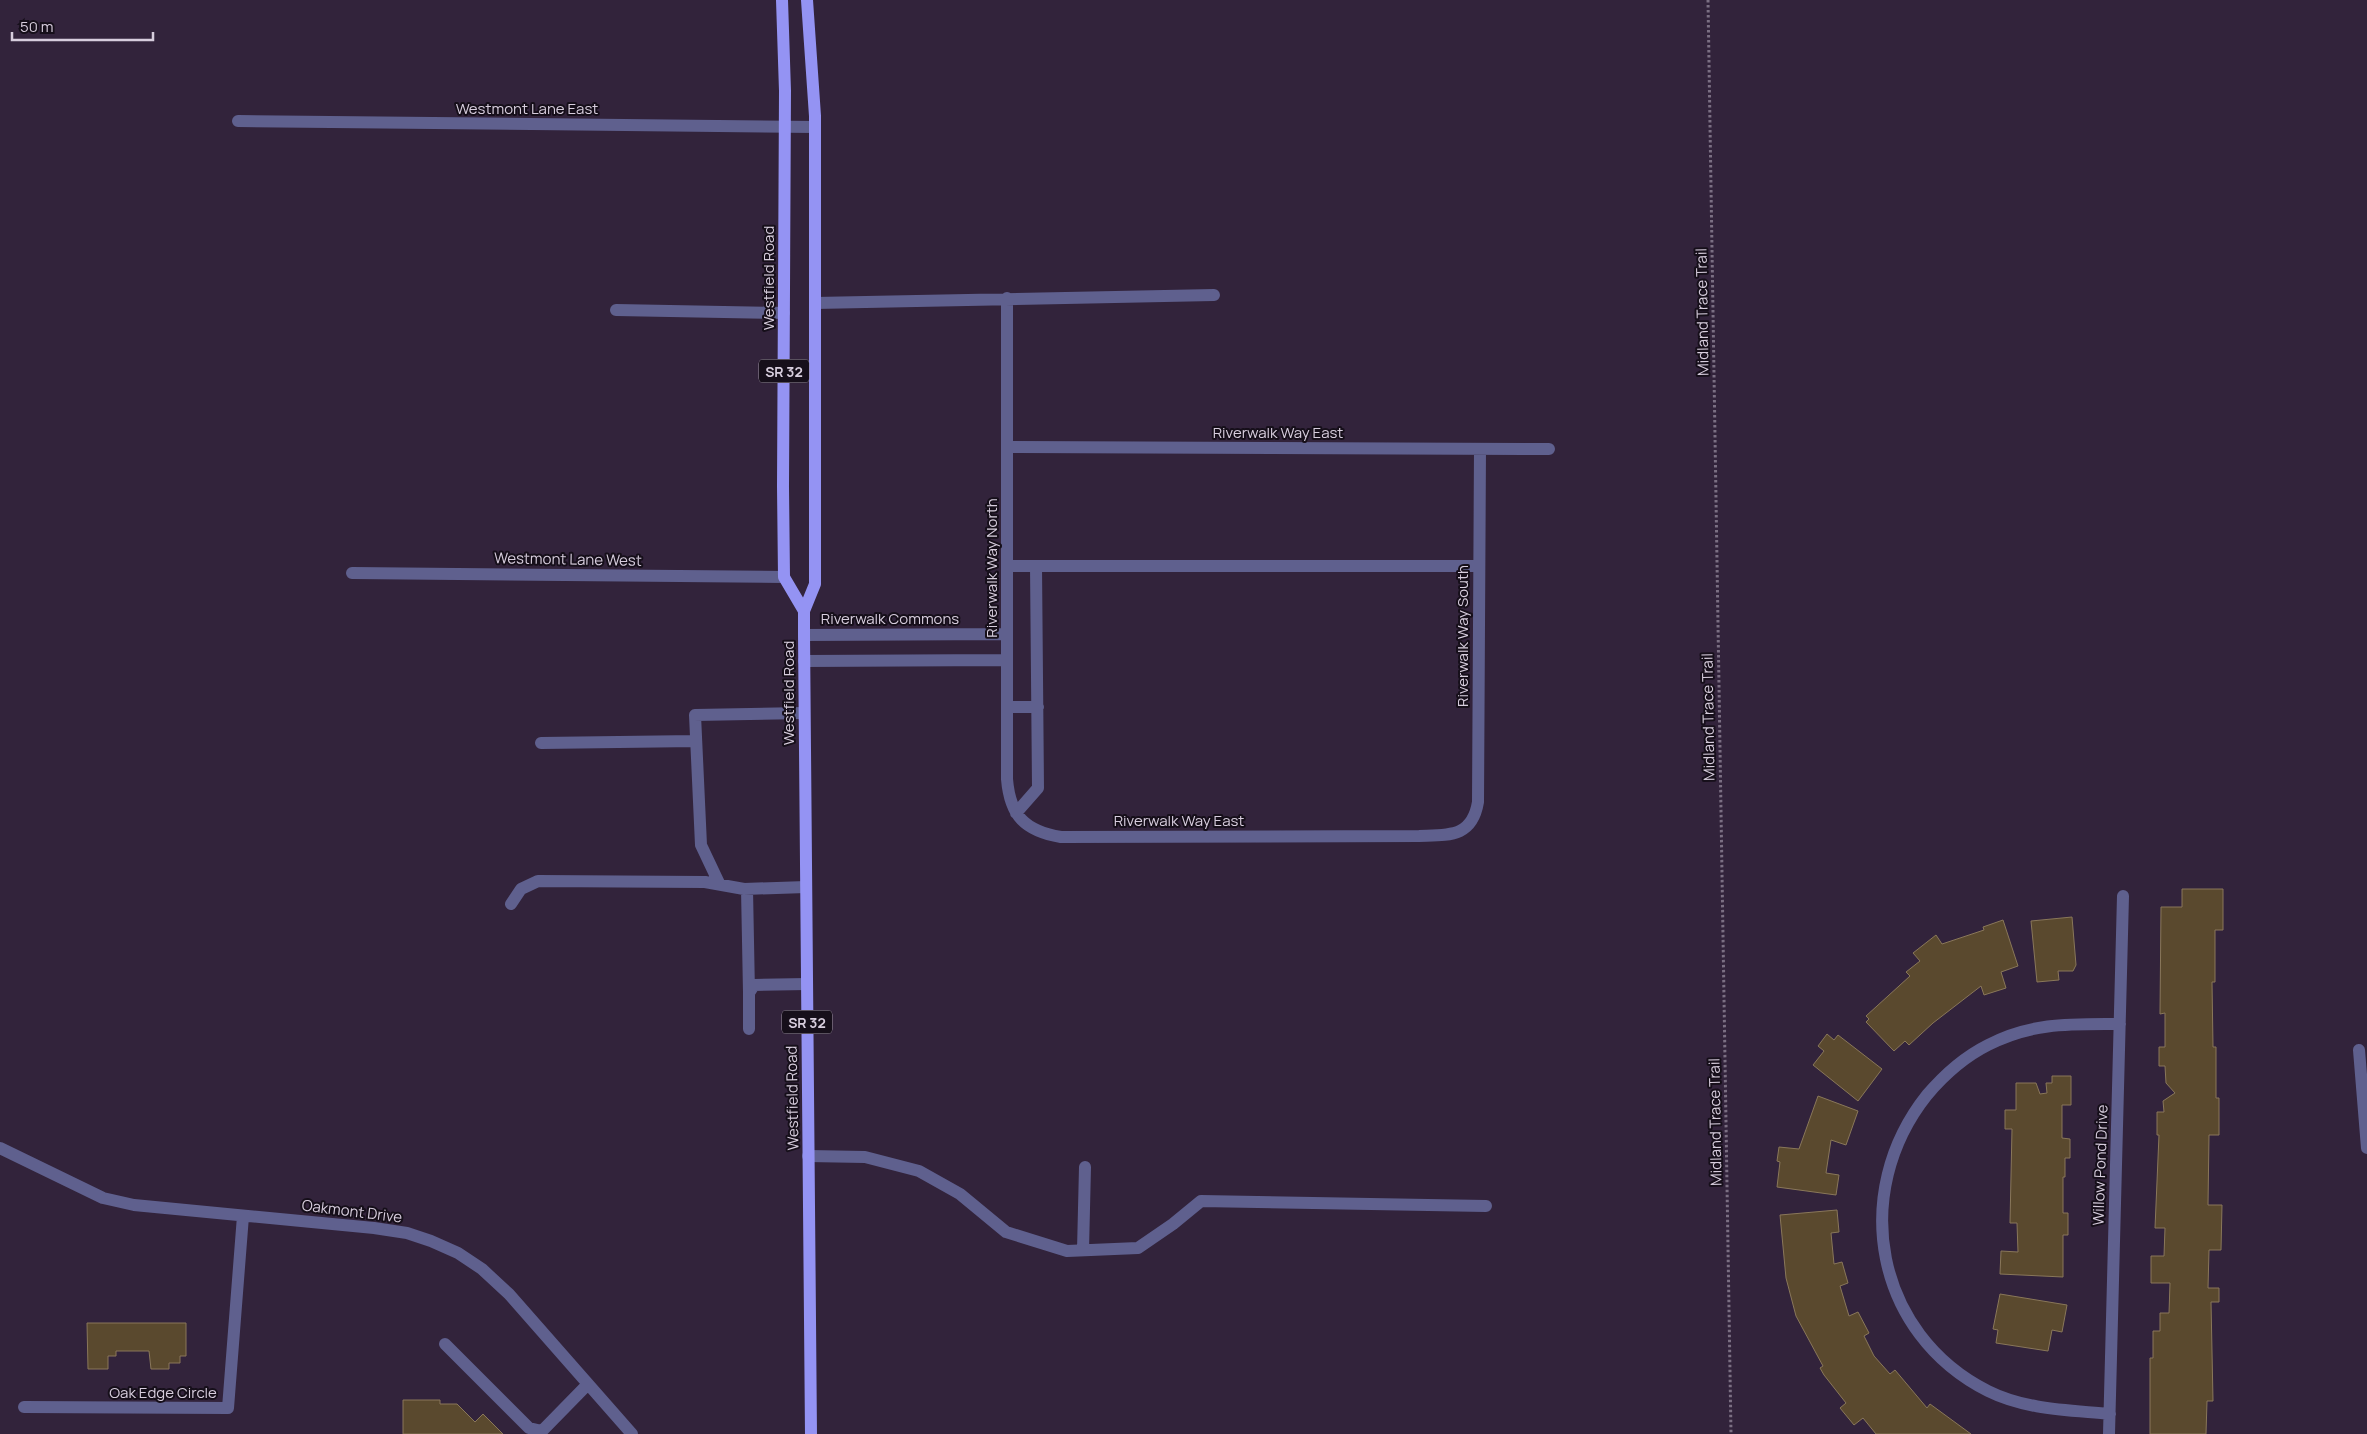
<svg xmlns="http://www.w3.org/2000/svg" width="2367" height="1434" font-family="Manrope,sans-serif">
<rect width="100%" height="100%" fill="#32233b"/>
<path fill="#5a492e" stroke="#89775a" d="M2182 889H2223V930H2215V982H2212L2213 1047H2216V1098H2219V1135H2209L2208 1205H2222L2221 1250H2209L2208 1288H2219V1302H2211L2213 1401H2207L2206 1434H2150V1358H2153V1331H2160V1313H2169L2170 1283H2151V1256H2164L2165 1228H2155L2159 1135H2157V1112H2164L2163 1101 2175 1093 2166 1083 2165 1066H2159V1047H2165V1013L2160 1014 2161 907H2182Z
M2072 917 2076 965 2073 971H2058L2059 980 2037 982 2031 921Z
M2003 920 2018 966 2001 972 2006 988 1984 995 1981 986 1933 1023 1909 1045 1905 1041 1894 1051 1866 1022 1869 1019 1866 1016 1910 976 1906 972 1920 961 1913 953 1936 935 1942 944 1984 930 1983 927Z
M1827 1034 1834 1040 1838 1035 1882 1069 1858 1101 1813 1065 1824 1051 1818 1046Z
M2052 1076H2071V1105H2062V1138L2070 1139V1158H2065V1177H2063V1213H2068V1235H2063V1277L2000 1274 2001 1251 2018 1252 2017 1223H2010L2012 1129H2005V1110H2016V1083H2036L2040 1094 2047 1093 2046 1083H2052Z
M1818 1096 1858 1111 1846 1145 1831 1140 1826 1173 1839 1175 1836 1195 1777 1187 1780 1162 1777 1161 1779 1147 1799 1149Z
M1837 1210 1839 1232 1831 1233 1834 1264 1842 1262 1848 1283 1840 1286 1849 1316 1858 1312 1869 1333 1864 1336 1874 1356 1890 1374 1895 1370 1927 1408 1930 1404 1971 1434H1876L1863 1418 1854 1425 1840 1408 1846 1403 1824 1375 1820 1368 1823 1366 1796 1316 1786 1278 1780 1215Z
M2000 1294 2067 1305 2062 1332 2052 1330 2048 1351 1996 1343 1998 1330 1993 1329Z
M87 1323H186V1356H180V1363H169V1369H151L149 1351H116V1356H108V1369H88Z
M403 1400H440V1404H457L475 1422 483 1414 503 1434H403Z"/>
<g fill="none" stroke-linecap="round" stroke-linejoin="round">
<path stroke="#7b6f83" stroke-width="3" stroke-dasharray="2.5 2.5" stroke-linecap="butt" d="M1708 0 1731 1434"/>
<path stroke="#5f608e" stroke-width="12" d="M238 121 815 127
M1007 298V779C1010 816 1025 831 1061 837L1419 836C1448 835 1472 838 1478 802L1480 449
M815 303 1214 295
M616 310 784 313
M1007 447 1549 449
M1008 566H1478
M352 573 784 577
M804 635 1007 634
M804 661 1007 660
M1008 707H1038
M541 743 696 741
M1016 813 1038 788 1036 566
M719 883 701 845 695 715 804 713
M747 889 749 993
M511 904 521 889 538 881 705 882 744 889 806 887
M749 1029V993L754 985 807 984
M2359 1050 2367 1148
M0 1148 103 1198 134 1205 374 1228 407 1233 431 1241 458 1253 482 1269 509 1294 632 1434
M808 1156 865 1157 919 1171 960 1194 1006 1232 1067 1251 1138 1248 1173 1224 1201 1201 1486 1206
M1083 1250 1085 1167
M445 1344 529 1428 542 1431 588 1384
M24 1407 228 1408 243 1216
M2110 1414C2069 1410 2026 1410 1988 1391 1875 1334 1849 1193 1927 1095 1944 1075 1964 1057 1988 1045 2032 1022 2072 1024 2120 1024
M2109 1434 2123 896"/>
<path stroke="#9493f3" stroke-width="12" d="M782 0 785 91 783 487 784 577 804 611
M807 0 815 116V584L804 611V635L811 1434"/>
</g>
<g text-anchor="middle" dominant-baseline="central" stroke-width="4" stroke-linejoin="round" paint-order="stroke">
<g fill="#160f1a" stroke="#9d94a2" stroke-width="1">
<rect x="759" y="359.5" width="50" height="23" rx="4"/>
<rect x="782" y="1010.5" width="50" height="23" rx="4"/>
</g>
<g font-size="14" font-weight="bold" fill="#d7cddd">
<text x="784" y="371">SR 32</text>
<text x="807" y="1022">SR 32</text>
</g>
<g font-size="15" fill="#d7cddd" stroke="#160f1a">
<text x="527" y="108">Westmont Lane East</text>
<text transform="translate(768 278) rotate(-90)">Westfield Road</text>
<text transform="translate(1702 312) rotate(-91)">Midland Trace Trail</text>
<text x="1278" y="432">Riverwalk Way East</text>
<text transform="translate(568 559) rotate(1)">Westmont Lane West</text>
<text transform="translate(991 568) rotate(-90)">Riverwalk Way North</text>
<text x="890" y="618">Riverwalk Commons</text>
<text transform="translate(1462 636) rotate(-90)">Riverwalk Way South</text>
<text transform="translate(788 693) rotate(-90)">Westfield Road</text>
<text transform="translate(1708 717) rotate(-91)">Midland Trace Trail</text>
<text x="1179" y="820">Riverwalk Way East</text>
<text transform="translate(792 1098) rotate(-91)">Westfield Road</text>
<text transform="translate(1715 1122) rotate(-91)">Midland Trace Trail</text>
<text transform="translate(2100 1165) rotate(-88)">Willow Pond Drive</text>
<text transform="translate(352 1211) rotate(7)">Oakmont Drive</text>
<text x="163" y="1392">Oak Edge Circle</text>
</g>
</g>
<path d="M12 32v8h141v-8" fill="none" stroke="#d7cddd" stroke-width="2.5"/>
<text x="20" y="32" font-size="15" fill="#d7cddd" stroke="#160f1a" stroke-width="4" paint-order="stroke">50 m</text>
</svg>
